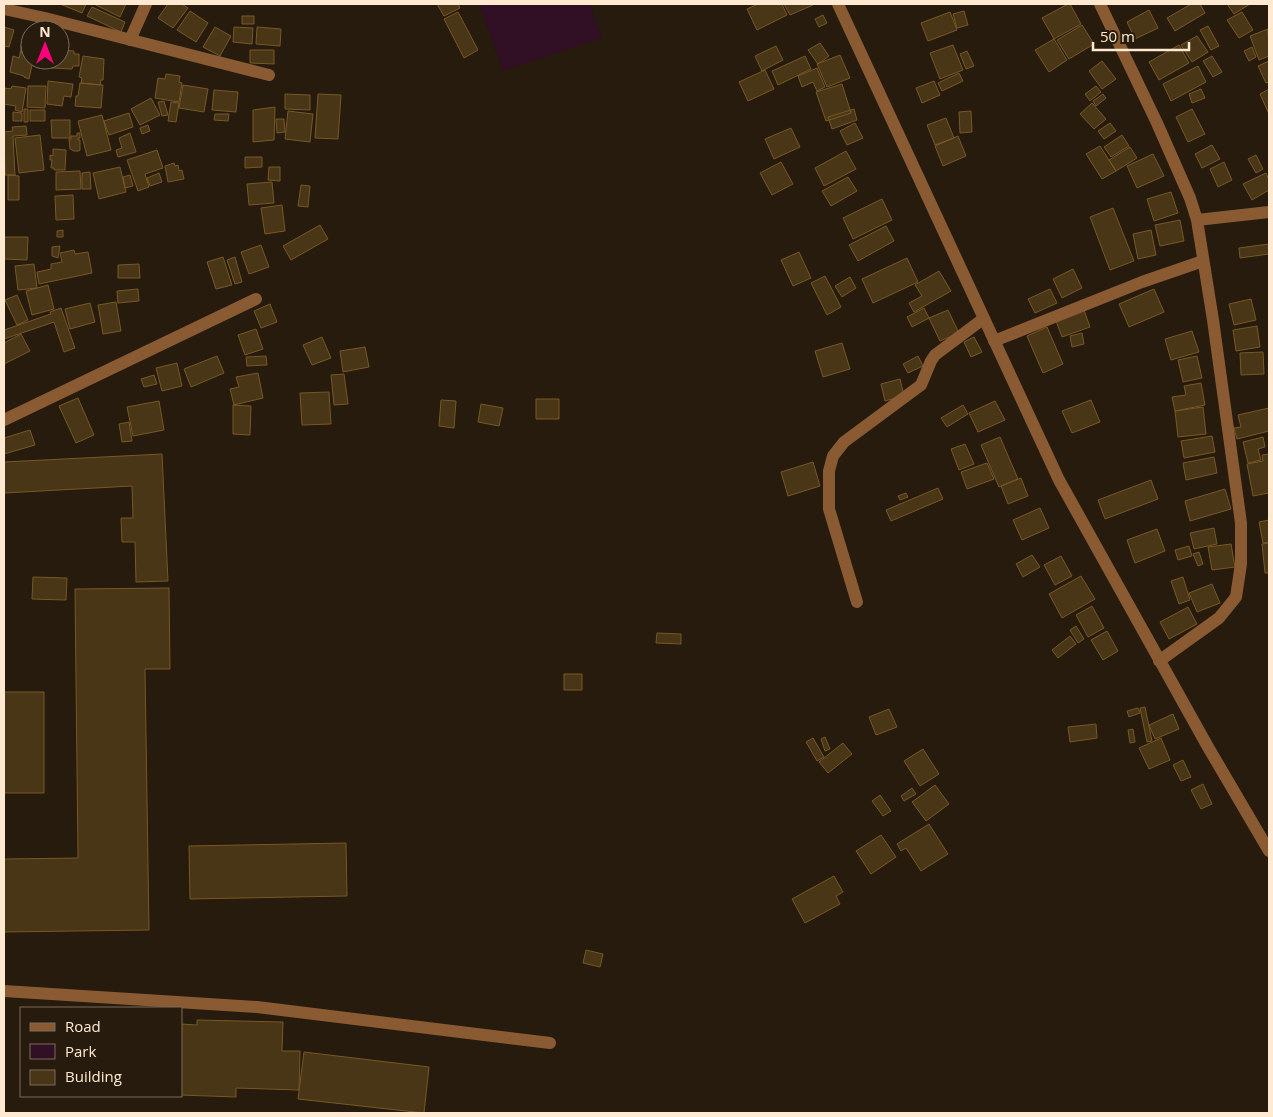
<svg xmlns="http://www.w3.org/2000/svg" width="1273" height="1117" font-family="'Open Sans',sans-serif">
<rect width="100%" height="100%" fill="#261b0c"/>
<path fill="#310f24" d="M479 4H590L602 38 503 71Z"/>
<path fill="#493616" stroke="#785826" d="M60 4H86L82 13Z
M94 4H126L120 17Z
M168 4H182L188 8 173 28 158 18Z
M437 4H458L460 8 444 16Z
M758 4H782L787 15 757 30 747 9Z
M784 4H812L813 5 790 15Z
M1068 4H1070L1081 24 1054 39 1042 18Z
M1191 4H1200L1205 13 1175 31 1167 18Z
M1227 4H1250L1234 14Z
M92 7 125 22 121 32 87 16Z
M1149 10 1158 28 1135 39 1127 22Z
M190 11 208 23 196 42 177 30Z
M964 11 968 25 957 28 953 14Z
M458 12 478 50 464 58 444 19Z
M950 12 957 30 928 41 921 23Z
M1242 12 1253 30 1239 38 1227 20Z
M823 15 827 23 819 27 815 19Z
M242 16H254V24H242Z
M1082 25 1094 44 1069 59 1057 40Z
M1208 26 1219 46 1211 50 1200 30Z
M4 27 14 30 9 47 4 46Z
M215 27 231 36 220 56 203 47Z
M234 27 253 28 252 44 233 42Z
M257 27 281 29 280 46 256 44Z
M1268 29 1269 56 1259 60 1250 36Z
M1197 36 1208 52 1192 62 1181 45Z
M1054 39 1067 60 1049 72 1035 50Z
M820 43 829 56 818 64 808 50Z
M21 45H30V53H21Z
M953 45 963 70 940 79 930 53Z
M1179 45 1189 63 1159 80 1149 62Z
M776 46 783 60 762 71 755 56Z
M1252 47 1256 57 1249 61 1244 51Z
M21 50 30 52V60H33L29 79 24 77V76L10 72 13 56 19 58Z
M60 50 74 51V54H79V66H73L72 69 51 68V60H60Z
M250 50H274V64L250 63Z
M967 51 974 66 966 69 960 54Z
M840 55 850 78 827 87 817 64Z
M83 56 104 59 103 80H101L100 85 81 83 82 78 79 77Z
M805 56 811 69 778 85 772 71Z
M1212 56 1222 72 1213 77 1203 61Z
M1102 61 1116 79 1102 89 1089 71Z
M1269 61V82L1266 83 1258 66Z
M1198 66 1206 82 1171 101 1163 84Z
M817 68 825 87 817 91 813 82 802 87 798 76Z
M765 70 774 89 748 101 739 82Z
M959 73 963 81 942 91 938 83Z
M166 74 180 76 179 82 182 83 179 102 155 98 158 78 165 79Z
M48 81 73 84 71 97 64 96 62 106 47 104Z
M934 81 940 95 922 103 916 88Z
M80 83 103 85 101 108 75 106 76 96H78Z
M842 84 851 113 826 121 816 92Z
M183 85 208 89 204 112 179 108Z
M12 86 26 88 22 112 15 110 16 106 4 104 5 88 11 89Z
M28 86H46L45 108 27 107Z
M1096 86 1101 92 1090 101 1085 94Z
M1201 89 1205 98 1192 103 1189 94Z
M1269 89V114L1260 94Z
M214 90 238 92 236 112 212 110Z
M285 94 310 95V110L285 109Z
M318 94 341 95 338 139 315 138Z
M1103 94 1106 98 1096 106 1093 101Z
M151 98 160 115 140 125 131 109Z
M164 101 168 115 162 116 158 102Z
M171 102 179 103 176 122 168 121Z
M1092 103 1106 119 1094 129 1080 114Z
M275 107 274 140 253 142V110Z
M24 109H28V122H24Z
M854 109 857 120 832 129 828 117Z
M1192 109 1205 134 1188 142 1176 117Z
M30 110H45V121H30Z
M288 111 313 114 310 142 285 139Z
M971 111 972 132 960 133 959 112Z
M13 112 22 113V121H13Z
M129 113 133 127 109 135 104 121Z
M215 114H229L228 121 214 120Z
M102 115 111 150 87 156 78 121Z
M946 118 954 138 935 145 927 125Z
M276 119H284L285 132 277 133Z
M51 120H70V138H52Z
M855 123 863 138 847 145 840 131Z
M1110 123 1116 131 1104 139 1098 131Z
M148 125 150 131 142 134 140 128Z
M26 126 27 135 13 136 15 175H5L4 132 13 131 12 127Z
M791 128 800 147 774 159 765 139Z
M77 133H80V138H78V140H80V150L79 151H74L70 149 69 139H71V136H77Z
M130 133 136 152 118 157 116 150 122 148 119 138Z
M40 135 44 170 19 173 15 138Z
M1122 135 1129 146 1111 157 1104 147Z
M958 136 966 156 943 166 935 146Z
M1212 145 1220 159 1202 168 1195 154Z
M1100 146 1116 171 1102 179 1086 154Z
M1130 147 1137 158 1116 171 1109 160Z
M53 149 66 150 65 170H54V168H51L52 160H50V155L53 156Z
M157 150 163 168 145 174 149 187 138 191 127 160Z
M846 151 856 169 824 186 815 168Z
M1153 154 1164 176 1137 188 1127 166Z
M1256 155 1263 169 1256 173 1248 159Z
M245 157H262V167L245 168Z
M781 162 793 184 772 195 760 173Z
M1224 162 1232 180 1218 187 1210 169Z
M174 163 175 166 178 165 179 171 182 170 184 179 168 182 165 166Z
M120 167 126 192 99 199 93 173Z
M269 167H280V181L268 180Z
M80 171 81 189 56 190V172Z
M90 172 91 189H82V173Z
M159 173 162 182 150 186 147 178Z
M1266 173 1269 180V190L1252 200 1243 184Z
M8 175 19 176V200H8Z
M130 175 133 186 125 188 123 177Z
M848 177 857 191 831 206 822 191Z
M272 182 274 203 249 205 247 184Z
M301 185 310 186 308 207 298 206Z
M1171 192 1178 213 1154 221 1147 199Z
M73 195 74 219 56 220 55 196Z
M882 199 892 220 853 239 843 218Z
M282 205 285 231 265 234 261 208Z
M1113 208 1134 261 1110 270 1090 217Z
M1180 220 1184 241 1160 246 1155 225Z
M320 225 328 239 291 260 283 246Z
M886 226 894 241 858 261 849 245Z
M63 230V237H57V231Z
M1151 230 1156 255 1138 259 1133 234Z
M4 237H28L27 260 4 259Z
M1269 244V254L1240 258 1239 248Z
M261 245 269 267 249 274 241 252Z
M60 246 58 258 52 256V247Z
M74 250 75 254 88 252 92 273 39 284 37 272 51 269V264L62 262 60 253Z
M799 252 811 278 793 286 781 260Z
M223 257 232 285 216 289 207 262Z
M235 257 242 282 235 284 227 260Z
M907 258 918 282 873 303 862 279Z
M34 264 37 288 18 290 15 266Z
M139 264 140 278H118V265Z
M1073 269 1082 288 1062 298 1053 279Z
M939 271 951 291 914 312 909 303 922 296 915 285Z
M825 276 841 307 827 315 811 283Z
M850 277 856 288 842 297 835 286Z
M48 285 54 309 32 315 26 291Z
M138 289 139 301 118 303 117 291Z
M1050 289 1057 303 1035 313 1028 299Z
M1154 289 1164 312 1129 327 1119 304Z
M17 295 28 320 17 325 5 300Z
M1251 299 1256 320 1234 325 1229 304Z
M116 302 121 331 103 334 98 305Z
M90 303 95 322 70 329 65 309Z
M270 304 277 322 261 328 254 311Z
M61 308 75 348 64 352 54 322 4 339V330L51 314 50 312Z
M924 308 929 318 912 327 907 317Z
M948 310 959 333 940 341 929 318Z
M1084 310 1090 327 1062 337 1056 321Z
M1257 326 1260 347 1236 351 1233 330Z
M1047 327 1063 364 1043 373 1027 336Z
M256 329 263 349 245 355 238 335Z
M1192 331 1199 352 1171 360 1165 339Z
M1082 333 1084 344 1072 347 1070 336Z
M21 334 30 351 4 364V343Z
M322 337 331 358 312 365 303 345Z
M974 337 982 352 971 357 964 342Z
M842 343 850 369 823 377 815 351Z
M365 347 369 367 343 372 340 351Z
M1263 352 1264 374 1241 375 1240 353Z
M217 356 224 373 191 387 184 369Z
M266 356 267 365 247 366 246 357Z
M918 356 923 366 908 373 903 364Z
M1197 356 1202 378 1183 382 1178 360Z
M177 363 182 386 162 391 156 368Z
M258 373 263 398 234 405 230 389 239 387 236 377Z
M344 374 348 404 334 405 331 375Z
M154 375 157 384 144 387 141 379Z
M900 379 904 396 885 401 881 384Z
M1201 383 1205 405 1175 411 1172 397 1186 395 1184 386Z
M329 392 331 424 302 425 300 393Z
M78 398 94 435 76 443 59 406Z
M536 399H559V419H536Z
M441 400 456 401 454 428 439 426Z
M1091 400 1100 422 1072 433 1062 411Z
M159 401 164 430 133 436 127 407Z
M995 401 1005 420 978 432 969 413Z
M481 404 503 408 499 426 478 422Z
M233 405 251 406 250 435 233 434Z
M963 405 968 414 947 427 941 418Z
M1203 407 1206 434 1178 437 1175 411Z
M1269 408V431L1237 439 1234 428 1241 427 1238 415Z
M129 422 132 441 122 442 119 424Z
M30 430 35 445 4 454V438Z
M1212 436 1215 452 1184 458 1181 441Z
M1000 437 1018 479 999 487 981 445Z
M1263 437 1265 447 1258 449 1261 460 1248 463 1243 442Z
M965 444 974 464 959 470 951 449Z
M162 454 168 581 136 582 135 542H122L121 518H133L132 486 4 493V462Z
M1269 454V493L1253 496 1247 464 1263 461 1262 455Z
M1214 457 1217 473 1186 480 1183 463Z
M813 462 820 486 788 496 781 472Z
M987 463 994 479 967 489 961 472Z
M1021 478 1028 496 1008 504 1001 486Z
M1151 480 1158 499 1105 519 1098 500Z
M938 488 943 499 891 521 886 510Z
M1225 489 1231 509 1190 521 1185 501Z
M906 493 908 497 900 500 898 496Z
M1040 508 1049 528 1022 540 1013 520Z
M1269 520V542L1263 543 1259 522Z
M1214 528 1217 544 1194 549 1190 533Z
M1157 529 1165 551 1135 563 1127 540Z
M1269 543V573H1265L1262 544Z
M1231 544 1235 567 1212 570 1208 547Z
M1189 546 1192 556 1178 560 1175 550Z
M1199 552 1203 564 1198 566 1193 554Z
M1032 555 1040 567 1023 577 1016 564Z
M1061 556 1072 576 1055 585 1044 565Z
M1081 576 1095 599 1062 618 1049 594Z
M33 577 67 578 66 600 32 599Z
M1183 577 1190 600 1179 604 1171 581Z
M1212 584 1220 603 1197 612 1189 593Z
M169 588 170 669H145L149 930 4 932V859L78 858 75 589Z
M1092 606 1104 628 1088 637 1076 615Z
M1188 607 1197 624 1169 639 1160 622Z
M1076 626 1084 639 1078 643 1070 630Z
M1107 631 1118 651 1103 660 1091 640Z
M657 633 681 634V644L656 643Z
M1070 636 1076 644 1058 658 1052 650Z
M564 674H582V690H564Z
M4 692H44V793H4Z
M1145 707 1152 741 1147 742 1140 708Z
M1138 708 1140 713 1129 717 1127 711Z
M889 709 897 727 876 735 869 717Z
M1173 714 1179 729 1155 739 1149 725Z
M1096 724 1097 738 1070 742 1068 727Z
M1133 729 1135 742 1130 743 1128 730Z
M825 737 830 749 825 751 821 739Z
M813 738 824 757 817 761 806 742Z
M1161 738 1170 760 1149 769 1139 748Z
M843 743 852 754 828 773 819 762Z
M923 749 939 774 920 786 904 761Z
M1183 760 1191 777 1181 781 1173 765Z
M1203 784 1212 804 1201 809 1191 790Z
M935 785 949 804 926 821 912 802Z
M912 788 916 794 904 801 901 796Z
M880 795 891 811 883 816 872 801Z
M929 824 948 854 921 871 906 848 901 851 897 844Z
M881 835 896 857 871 874 856 851Z
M346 843 347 896 190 899 189 846Z
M834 876 843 892 836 896 840 904 805 923 792 899Z
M586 950 603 954 600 967 583 963Z
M197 1020 283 1022 282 1051H300L299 1090 236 1088V1097L181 1095V1024L197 1025Z
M304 1052 429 1067 424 1113 298 1099Z"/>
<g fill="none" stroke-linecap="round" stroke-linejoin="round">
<path stroke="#8a5a32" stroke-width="12" d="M838 4 1059 480 1208 747 1269 851
M1100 4 1157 123 1190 198 1197 220 1213 320 1241 523V564L1236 597 1219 618 1159 661
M4 9 45 18 269 75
M130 40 146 4
M1197 220 1269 212
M994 341 1142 282 1203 261
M4 420 256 299
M857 602 829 509V471L833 456 844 442 921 385 931 361 935 355 983 319
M4 991 257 1007 550 1043"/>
</g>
<rect width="1273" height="1117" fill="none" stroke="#ffe9d1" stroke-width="10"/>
<rect x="20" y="1007" width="162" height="90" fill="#261b0c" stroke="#7d6d5b"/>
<rect x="30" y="1023" width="25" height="8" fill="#8a5a32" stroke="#7d6d5b"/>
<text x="65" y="1032" font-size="15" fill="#ffe9d1">Road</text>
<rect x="30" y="1044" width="25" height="15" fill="#310f24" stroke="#7d6d5b"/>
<text x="65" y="1057" font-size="15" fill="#ffe9d1">Park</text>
<rect x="30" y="1070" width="25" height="15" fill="#493616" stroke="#7d6d5b"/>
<text x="65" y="1082" font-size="15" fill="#ffe9d1">Building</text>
<g transform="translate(45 45)"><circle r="24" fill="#261b0c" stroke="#7d6d5b"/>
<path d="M0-4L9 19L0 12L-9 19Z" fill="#fc007b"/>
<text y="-8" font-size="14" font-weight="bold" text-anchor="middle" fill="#ffe9d1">N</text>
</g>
<path d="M1093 42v8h96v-8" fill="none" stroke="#ffe9d1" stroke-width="2.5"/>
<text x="1100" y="42" font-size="15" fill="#ffe9d1" stroke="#261b0c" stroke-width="4" paint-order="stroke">50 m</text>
</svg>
